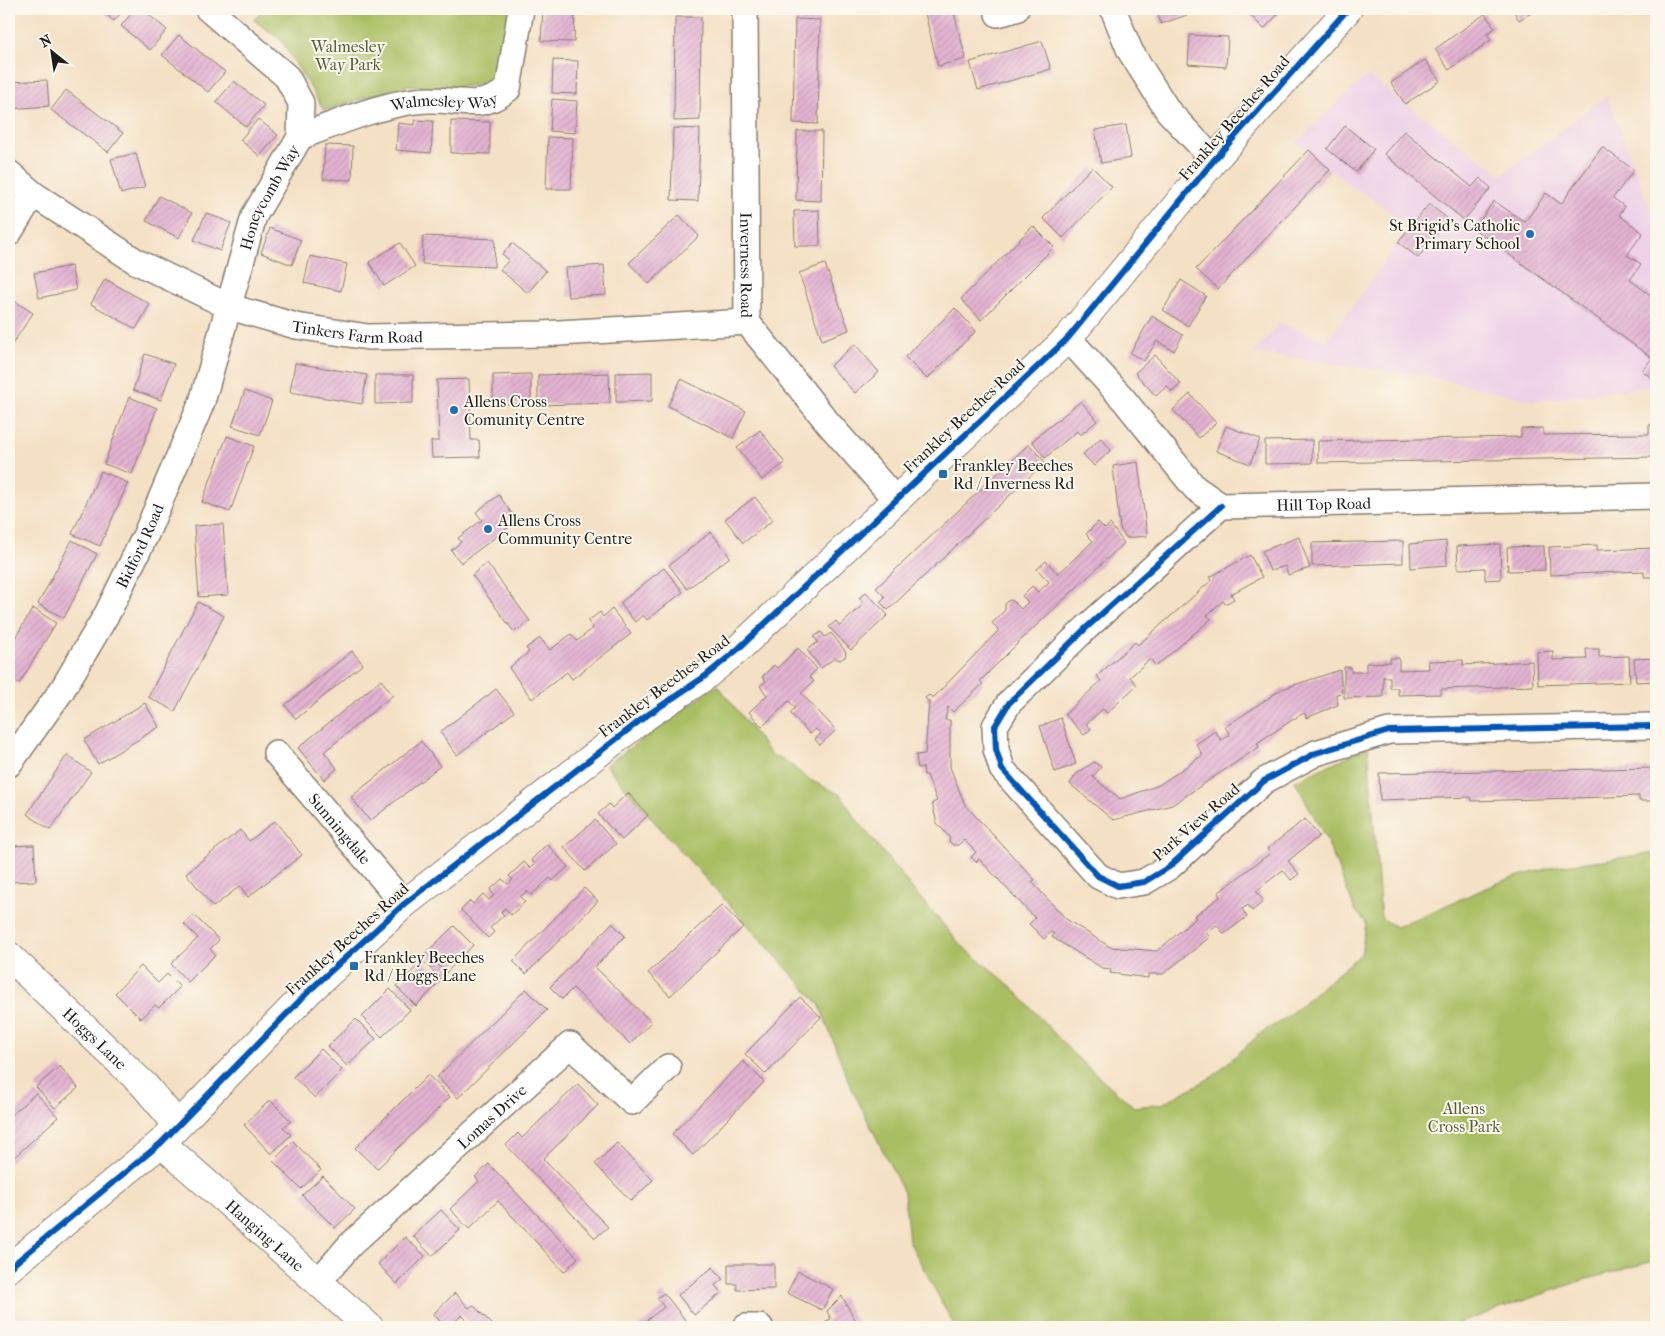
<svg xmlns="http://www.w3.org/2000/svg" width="1665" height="1336" font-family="'IM FELL French Canon',serif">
<defs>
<pattern id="building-hatch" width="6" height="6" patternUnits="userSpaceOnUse" patternTransform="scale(1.25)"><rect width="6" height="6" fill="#e3b3d2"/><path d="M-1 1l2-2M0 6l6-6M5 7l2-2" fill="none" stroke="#c299b4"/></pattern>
</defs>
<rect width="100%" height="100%" fill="#fbf7ec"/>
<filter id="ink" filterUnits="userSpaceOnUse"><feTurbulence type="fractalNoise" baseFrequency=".02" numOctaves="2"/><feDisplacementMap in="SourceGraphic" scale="10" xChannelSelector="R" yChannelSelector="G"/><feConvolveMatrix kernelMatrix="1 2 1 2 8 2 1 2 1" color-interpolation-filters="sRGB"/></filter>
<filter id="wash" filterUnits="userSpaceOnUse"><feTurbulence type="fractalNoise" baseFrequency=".0096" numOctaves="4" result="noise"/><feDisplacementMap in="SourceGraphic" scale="20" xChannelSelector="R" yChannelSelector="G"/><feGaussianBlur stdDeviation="1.12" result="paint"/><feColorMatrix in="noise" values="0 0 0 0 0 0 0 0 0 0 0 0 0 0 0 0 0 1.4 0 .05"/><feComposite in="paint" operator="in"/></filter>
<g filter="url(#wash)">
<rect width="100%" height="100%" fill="#f4e0c4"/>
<path fill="#eed0e7" d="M1367 75 1502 175 1607 96 1656 224V386L1534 401 1433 377 1254 353 1279 322 1327 341 1410 226 1330 170 1309 150 1296 143Z"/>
<path fill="#a9be62" stroke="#626d3f" d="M263 9H515L513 43 496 83 439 89 409 85 324 110 281 40 254 20Z
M718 685 771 755 786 761 808 779 841 795 853 815 910 886 961 945 1012 987 1072 1053 1134 1107 1162 1104 1212 1077 1262 1032 1283 1020 1361 954 1366 923 1355 910 1327 841 1295 781 1368 747 1381 918 1396 927 1505 880 1557 866 1656 853V1260L1577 1282 1448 1327H955L909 1241 904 1193 850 1085 819 1004 651 818 606 765Z"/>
<g id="blocks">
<path fill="url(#building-hatch)" d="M100 9H124L114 21Z
M135 9H142L167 30 150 50 121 26Z
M543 9H575L574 42 541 41Z
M924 9H953L966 59 938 66Z
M1156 9H1185L1187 15 1161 24Z
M1244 9H1283L1264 29Z
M1512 9H1538L1519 20Z
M1485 14 1495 28 1487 34 1491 40 1449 70 1435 49Z
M675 17H701L700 120 674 121Z
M795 19 820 20 818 124 793 123Z
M179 35 225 72 208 92 162 55Z
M1190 35 1228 37 1226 67 1188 64Z
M1042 41 1051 69 978 90 970 62Z
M553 60 578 61 577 94 552 93Z
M1425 60 1440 81 1405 104 1391 83Z
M47 80 49 106 9 109V82Z
M234 81 264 105 246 127 216 102Z
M66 90 123 133 108 152 51 110Z
M552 99 577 101 575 133 550 131Z
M258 119 278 135 260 156 240 140Z
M415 120 433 121 431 153 396 150 398 123 415 125Z
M451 121 490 122V154L451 153Z
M1126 125 1131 158 1101 163 1095 130Z
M1345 126 1374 149 1356 172 1327 149Z
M673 128 700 129 698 201 671 200Z
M797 131H822L821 201 796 200Z
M1404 131 1472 187 1480 178 1491 188 1464 220 1384 154Z
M548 137 573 138 571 189H546Z
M325 145 353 146 352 180 323 179Z
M1602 147 1634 170 1613 198 1625 207 1619 215 1643 233 1627 255 1641 264 1630 280 1656 299V381L1642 371 1652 358 1474 229 1494 201 1525 222 1546 193 1561 204Z
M1309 150 1330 170 1218 289 1196 269Z
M136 153 145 187 121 194 111 159Z
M1092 167 1112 187 1063 238 1043 218Z
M159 196 192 213 179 238 146 221Z
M1429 204 1448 219 1418 258 1398 242Z
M819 210 820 246H795L794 211Z
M206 213 231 223 220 251 194 240Z
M679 215 699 236 649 284 629 263Z
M1033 226 1054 247 981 320 961 299Z
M270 228 301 240 292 265 261 253Z
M423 236 495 239 494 267 422 264Z
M400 243 415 266 384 286 369 262Z
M512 243 546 271 528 293 500 270 509 260 502 254Z
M310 256 347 264 341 291 304 283Z
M825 264 849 330 822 340 799 273Z
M604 265 606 295 568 297 565 268Z
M71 266 76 290 39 298 34 273Z
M105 279 150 304 136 329 91 304Z
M1181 280 1206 296 1188 326 1163 310Z
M10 298 33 313 9 349V299Z
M955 308 976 331 927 379 905 357Z
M1152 316 1183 335 1174 351 1157 341 1144 361 1130 353Z
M855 344 879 372 855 393 830 366Z
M145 354 174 364 161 400 133 390Z
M1155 355 1181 384 1172 392 1167 386 1156 396 1135 373Z
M295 363 367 375 362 404 290 392Z
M652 372V401L616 402V373Z
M609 373 610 403 538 405V375Z
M531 374V404H493V375Z
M375 375H413V403L375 404Z
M469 379 471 440H479L480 457 432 458 431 441H439L437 380Z
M681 379 746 411 733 438 668 406Z
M245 391 272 401 260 435 232 426Z
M1190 394 1216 423 1199 438 1173 410Z
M129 397 157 408 132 474 104 464Z
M1081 401 1097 421 1080 435 1077 431 1045 458 1032 441Z
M1649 425H1656V457L1318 463V441L1521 437V429L1543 428V435L1649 434Z
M1226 426 1260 439 1250 464 1216 451Z
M760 430 785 463 762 480 737 448Z
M227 436 254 446 230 512 202 502Z
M1101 438 1111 450 1094 466 1083 454Z
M1312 440V463L1265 464V441Z
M1029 444 1045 462 888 610 880 602 885 597 876 588Z
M1138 462 1147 536 1127 538 1120 529 1113 466Z
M101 471 128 483 100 546 72 534Z
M499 495 517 521 461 563 451 550 461 542 458 538 482 520 476 512Z
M755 497 773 520 743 543 725 519Z
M1098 522 1105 529 1110 524 1124 543 1020 641 980 681 983 684 953 712 948 707 945 720H950V767L965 805 1035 880 1032 882 1066 919 1110 947 1157 951 1196 918 1194 916 1220 897 1218 893 1270 853 1267 849 1305 819 1319 836 1288 861 1299 874 1291 880 1283 870 1256 891 1264 901 1252 911 1248 905 1242 909 1247 917 1224 934 1217 925 1206 933 1210 937 1163 974H1148V978L1110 973 1111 969 1102 968 1052 937 1054 934 1051 932 1044 939 1029 924 1035 918 979 859 976 862 971 857 976 852 964 840 958 845H953L949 841 950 838 937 823 932 803 937 801 927 775H924L923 767 918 768 917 763 916 755 925 754 929 702 925 698 929 695 933 698 999 630 992 623 1005 610V604L1009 600 1013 601 1021 609 1028 602 1022 596 1032 586 1038 592 1049 582 1037 569 1046 561 1058 574 1093 541 1086 534Z
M223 524 228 595 199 597 194 526Z
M711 532 730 557 687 589 669 565Z
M1299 537 1310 568 1288 575 1285 566 1270 571 1262 551Z
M72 540 97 554 64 618 38 604Z
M1403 541V563L1312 566V543Z
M1446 541 1447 565 1411 568 1410 544Z
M1500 544 1501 579 1485 580V568L1458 569 1457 546Z
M1597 545V550L1656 548V577H1644V571L1550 575 1549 547Z
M1544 546 1545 570 1508 571 1507 547Z
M1250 555 1262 577 1231 594 1234 599 1225 604 1223 601 1207 615 1211 619 1156 666 1150 659 1130 677 1137 685 1107 713 1103 709 1086 724 1091 729 1084 735 1065 714 1101 681 1097 676 1135 642 1138 645 1212 580 1210 577Z
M487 563 530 621 514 632 472 575Z
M664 568 683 592 647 620 643 615 635 622 620 603Z
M866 592 888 615 851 650 829 627 836 621 840 626 855 612 864 604 859 598Z
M198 602 224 616 175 711 148 697Z
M33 608 56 623 19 684 9 678V648Z
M612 609 631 634 572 679 567 672 532 699 509 668 529 652 526 648 540 638 550 650 571 634 577 641 593 628 588 621 600 612 603 617Z
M821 632 825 637 831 633 846 652 845 657 840 660 835 658 821 668 807 650 818 642 814 637Z
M798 648 817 669 809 677 814 681 801 693 836 730 820 745 815 739 821 734 816 729 810 734 790 713 795 708 789 701 762 727 749 712 767 695 760 686 766 681 762 677 774 665 777 668Z
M1586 649H1599V657L1629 656 1630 682 1538 685 1537 652 1553 651V660L1587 659Z
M352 651 363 664 296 719 285 705Z
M1390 658H1399V670L1429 669 1428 661 1463 660V665L1532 661 1533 686 1441 689V694L1398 695V688H1390V677H1383V697L1344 698V667H1351V672H1366V663L1390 662Z
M1656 658V681L1636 682 1634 659Z
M1340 670 1342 693 1336 694 1338 705 1306 718 1305 713 1300 715 1257 743 1259 747 1172 805 1113 820 1070 784 1076 774 1094 762 1101 767 1093 777 1120 799 1159 785 1203 755 1196 744 1215 731 1221 740 1230 735 1225 727 1282 689Z
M381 680 393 695 324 752 337 768 324 780 298 748Z
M496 689 514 712 457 755 440 732Z
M145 703 159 727 98 764 84 740Z
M1061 718 1076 764 1055 772 1040 726Z
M421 741 440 766 370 821 351 797Z
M67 755 91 772 50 830 27 814Z
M1656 768V801H1639V796L1472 801 1471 797 1380 800 1379 773Z
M628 793 648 815 622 840 598 814 609 804 612 808Z
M595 820 616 844 585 871 564 847Z
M275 821 302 855 248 897 240 886 213 907 186 873 240 830 249 841Z
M547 844 568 867 553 881 550 878 531 895 527 891 520 897 525 902 511 915 505 908 501 912 504 915 490 928 494 932 488 938 461 910 470 901 473 904 483 894 489 900 494 895 490 890 502 879 508 884 513 880 509 876 524 862 530 868 535 864 531 860Z
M34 845 36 881 9 882V846Z
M584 888 598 901 526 974 513 961Z
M722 905 743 927 670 996 648 973Z
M194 915 219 940 210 949 215 955 188 982 171 964 198 938 184 924Z
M612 923 625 936 595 967 651 1022 630 1044 573 988 562 999 550 987Z
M454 926 473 945 446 973 426 953Z
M423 961 442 980 416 1006 396 986Z
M141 966 158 983 167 974 180 987 159 1008 155 1005 141 1019 115 993Z
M390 989 410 1010 382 1037 362 1017Z
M526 989 547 1010 458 1098 437 1077Z
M800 997 821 1017 766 1074 745 1054Z
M356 1019 376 1039 347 1066 328 1046Z
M321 1049 342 1070 315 1098 293 1077Z
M743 1061 764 1082 693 1155 672 1134Z
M60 1066 78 1088 55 1108 36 1087Z
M428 1075 450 1097 377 1169 355 1148Z
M578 1084 598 1105 543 1159 608 1227 595 1238 506 1145 518 1133 522 1138Z
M36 1093 58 1117 9 1162V1117Z
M270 1100 291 1121 283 1127 291 1135 271 1154 244 1125Z
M293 1141 321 1170 301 1189 273 1161Z
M617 1143 653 1180 631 1201 595 1164Z
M489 1164 578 1258 564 1272 498 1201 469 1229 450 1209 479 1181 475 1177Z
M323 1176 355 1209 335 1228 302 1195Z
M441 1210 460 1230 432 1256 413 1236Z
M405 1237 425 1256 397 1284 378 1264Z
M728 1264H774V1289L737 1290V1284H728Z
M713 1267 723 1279 715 1285 721 1293 694 1315 678 1295Z
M798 1271 833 1289 822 1310 787 1293Z
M455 1293 469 1308 473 1305 495 1327H460L467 1321 462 1315 449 1327H446L433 1314Z
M664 1293 686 1321 678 1327H638L664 1307 657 1298Z
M842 1296 859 1327H829L826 1321 831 1319 827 1311Z"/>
</g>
</g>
<g filter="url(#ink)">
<use href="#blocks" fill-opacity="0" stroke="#887e70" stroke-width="1"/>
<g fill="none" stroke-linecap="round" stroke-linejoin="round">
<g stroke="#887e70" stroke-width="28">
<g id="minor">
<path id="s1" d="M745 9 747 322 829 424 895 499"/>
<path d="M1113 9 1130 51 1168 111 1214 160"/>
<path d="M998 14 1016 9"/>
<path id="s2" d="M300 137C336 123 394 99 432 100 463 100 481 111 508 89L521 9"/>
<path id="s3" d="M9 173 33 194 137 262 230 307 296 326 368 337 542 334 747 322"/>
<path d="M9 233 33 194"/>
<path id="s4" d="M1068 338 1124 400 1195 488 1221 506 1656 496"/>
<path d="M1221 506 1086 628 1009 703 995 726 996 749 1002 769 1098 876 1118 886 1144 882 1169 867 1264 781 1316 753 1389 731 1656 726"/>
<path id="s5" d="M276 753 404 904"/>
<path id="s6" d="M9 764 62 690 108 612 146 534 202 402 254 216 300 137 301 103 287 77 208 9"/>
<path id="s7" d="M319 1281 350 1245 570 1045 632 1102 668 1067"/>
<path d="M746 1327H760"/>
</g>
</g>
<g stroke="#887e70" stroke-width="30">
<g id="tertiary">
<path id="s8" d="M9 956 144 1085 177 1124"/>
<path id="s9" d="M161 1143 369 1327"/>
<path d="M9 1268 161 1143 310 990 404 904 646 716 704 677 737 650 1068 338 1214 160 1348 9"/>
</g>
</g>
<use href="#minor" stroke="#fff" stroke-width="25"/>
<use href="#tertiary" stroke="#fff" stroke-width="28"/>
<g stroke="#fbf7ec" stroke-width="9">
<path id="cycleway" d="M1221 506 1086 628 1009 703 995 726 996 749 1002 769 1098 876 1118 886 1144 882 1169 867 1264 781 1316 753 1389 731 1656 726
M9 1268 161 1143 310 990 404 904 646 716 704 677 737 650 1068 338 1214 160 1348 9"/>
</g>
<use href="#cycleway" stroke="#0057b8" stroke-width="6"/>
</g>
</g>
<g fill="#1f6fb2" stroke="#fbf7ec" stroke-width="2">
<circle cx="1530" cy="234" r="5"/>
<circle cx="454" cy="410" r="5"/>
<rect x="938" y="469" width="10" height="10" rx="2.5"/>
<circle cx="488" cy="529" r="5"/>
<rect x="349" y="961" width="10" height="10" rx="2.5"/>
</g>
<g text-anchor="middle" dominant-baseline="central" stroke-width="4" stroke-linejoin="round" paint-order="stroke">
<g font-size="16" fill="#545d38" stroke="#fbf7ec">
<text x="348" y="46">Walmesley<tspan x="348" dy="18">Way Park</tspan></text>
<text x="1464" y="1108">Allens<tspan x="1464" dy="18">Cross Park</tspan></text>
</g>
<g font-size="16" fill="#1c1c1c" stroke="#fbf7ec">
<text stroke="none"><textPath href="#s2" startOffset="150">Walmesley Way</textPath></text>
<text transform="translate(1234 118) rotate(-49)">Frankley Beeches Road</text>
<text stroke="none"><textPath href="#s6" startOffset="628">Honeycomb Way</textPath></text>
<text stroke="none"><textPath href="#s1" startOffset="256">Inverness Road</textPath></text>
<text stroke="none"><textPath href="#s3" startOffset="390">Tinkers Farm Road</textPath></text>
<text transform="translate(964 416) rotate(-43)">Frankley Beeches Road</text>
<text stroke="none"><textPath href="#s4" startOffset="331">Hill Top Road</textPath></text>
<text stroke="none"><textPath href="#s6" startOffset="255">Bidford Road</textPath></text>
<text transform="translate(664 686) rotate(-37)">Frankley Beeches Road</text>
<text transform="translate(1196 822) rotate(-41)">Park View Road</text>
<text stroke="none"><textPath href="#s5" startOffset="99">Sunningdale</textPath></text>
<text transform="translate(347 939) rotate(-42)">Frankley Beeches Road</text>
<text stroke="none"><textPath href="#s8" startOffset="119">Hoggs Lane</textPath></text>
<text stroke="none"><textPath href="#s7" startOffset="239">Lomas Drive</textPath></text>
<text stroke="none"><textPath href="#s9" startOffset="139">Hanging Lane</textPath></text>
</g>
<g font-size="16" fill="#1c1c1c" stroke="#fbf7ec" text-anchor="start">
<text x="1520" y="225" text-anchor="end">St Brigid's Catholic<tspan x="1520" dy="18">Primary School</tspan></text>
<text x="464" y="401">Allens Cross<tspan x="464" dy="18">Comunity Centre</tspan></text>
<text x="953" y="465">Frankley Beeches<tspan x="953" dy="18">Rd / Inverness Rd</tspan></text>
<text x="498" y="520">Allens Cross<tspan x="498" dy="18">Community Centre</tspan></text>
<text x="364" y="957">Frankley Beeches<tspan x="364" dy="18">Rd / Hoggs Lane</tspan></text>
</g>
</g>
<rect width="1665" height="1336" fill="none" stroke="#fbf7ec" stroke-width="30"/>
<g transform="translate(52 52) rotate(330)" stroke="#fbf7ec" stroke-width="4" paint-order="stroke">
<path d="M0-4L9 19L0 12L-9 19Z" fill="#1c1c1c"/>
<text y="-8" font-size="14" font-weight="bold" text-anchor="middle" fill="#1c1c1c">N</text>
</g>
</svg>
